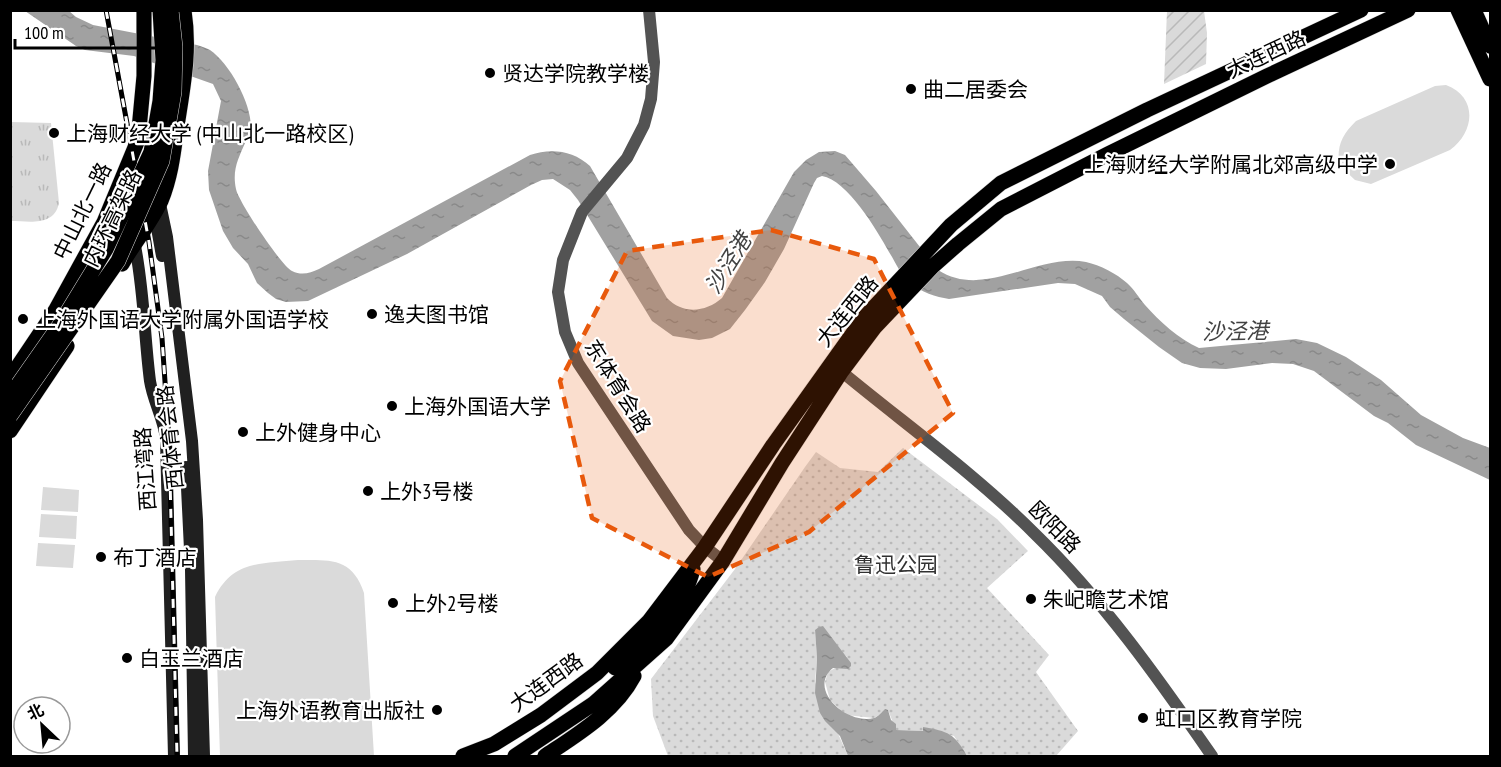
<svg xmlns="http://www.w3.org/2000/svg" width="1501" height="767" font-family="'PT Sans Narrow','Noto Sans SC',sans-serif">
<defs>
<pattern id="grass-tufts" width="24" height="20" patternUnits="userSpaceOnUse" patternTransform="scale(1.5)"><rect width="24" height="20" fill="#dadada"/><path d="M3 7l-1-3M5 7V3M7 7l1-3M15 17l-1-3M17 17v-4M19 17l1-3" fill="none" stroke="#b9b9b9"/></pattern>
<pattern id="park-dots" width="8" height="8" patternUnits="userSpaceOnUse" patternTransform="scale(1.5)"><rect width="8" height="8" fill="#dadada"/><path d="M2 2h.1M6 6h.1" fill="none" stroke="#b9b9b9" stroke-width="1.8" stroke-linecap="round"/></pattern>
<pattern id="garden-furrows" width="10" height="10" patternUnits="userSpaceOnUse" patternTransform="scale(1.5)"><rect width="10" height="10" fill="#dadada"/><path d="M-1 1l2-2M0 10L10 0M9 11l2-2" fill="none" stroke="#b9b9b9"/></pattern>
<pattern id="water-ripples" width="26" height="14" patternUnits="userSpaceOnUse" patternTransform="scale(1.5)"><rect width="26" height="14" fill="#a1a1a1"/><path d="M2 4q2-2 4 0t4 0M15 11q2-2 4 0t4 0" fill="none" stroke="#898989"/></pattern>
</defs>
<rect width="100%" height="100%" fill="#fff"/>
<path fill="url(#grass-tufts)" d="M11 122 51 123 59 203C54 227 29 221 11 221Z"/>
<path fill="url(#park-dots)" d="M903 448 997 519 1028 551 987 588 1049 655 1036 672 1078 731 1056 756H967L954 736 923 728V731L896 730 888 710 874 718 846 715 830 700 825 682 828 672 837 667 847 657 815 630 817 658 815 682 848 756H668L653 716 651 679 735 569 805 467 816 452 840 468 878 472Z"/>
<path fill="url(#garden-furrows)" d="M1167 11H1204L1207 33 1206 64 1164 84Z"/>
<path fill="#dadada" d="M1446 85C1478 97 1475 132 1450 150L1371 184 1355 180 1339 165C1337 145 1342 135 1356 121L1435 86Z
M43 487 79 490 78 512 41 510Z
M41 514 77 516 76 539 39 537Z
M38 543 75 545 73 568 36 566Z
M298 560C330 560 352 557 364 593L374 756H220L215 597C233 560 262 564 298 560Z"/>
<path fill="url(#water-ripples)" d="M25 11H69L76 17 93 25 197 45C201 46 206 48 210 50 230 64 252 104 251 129 251 133 248 137 246 141 238 159 232 170 236 189 238 201 282 267 292 271 302 276 310 273 319 269L530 155C550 148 573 150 590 166L667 298C683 315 706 312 722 298L794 172 806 160 819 152 835 151 845 155 876 191 938 270C984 300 1037 253 1086 262 1100 265 1117 274 1127 283 1134 289 1139 298 1145 305 1159 321 1179 339 1199 348L1296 339 1317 343 1346 357 1381 380 1421 415 1463 438 1490 448V480L1416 445 1388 423 1374 416 1314 371 1293 364 1272 363 1226 369 1200 368 1182 363 1159 347 1124 319 1110 307 1102 296 1075 284 1058 283 949 299C936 297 921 292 910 283 900 274 896 263 889 252 877 230 847 180 822 176L817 178 814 183 784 249 765 282 745 310 730 329 712 338 699 340 673 336 652 321 578 200 570 190 553 179 542 180 531 185 407 254 308 301 286 302 276 299 268 293 257 283 248 264 233 248 223 231 209 190 208 171 221 101 213 84 134 56 85 50 76 46Z
M823 626 851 663V666L848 669 833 668C807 689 846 725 874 718 878 717 882 712 885 709L888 710 891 720 896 724V730L923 731V727C948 731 955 734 967 756H848L840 736 825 721 820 713 815 693 817 658 815 630 819 627Z"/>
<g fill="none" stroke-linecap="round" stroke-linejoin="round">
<g stroke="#dbdbdb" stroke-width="16">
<path id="primary" d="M1458 10 1490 79
M1474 10 1490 46
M122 264C134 243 151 223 161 201 172 174 174 148 178 120 184 81 190 50 184 10
M10 378 55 311 104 222 138 140 144 76V10
M10 431 67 346
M615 668C645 640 684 610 693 569
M463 756 494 744 541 715 597 673 649 621 705 547 773 445 863 319 951 225 1001 183 1147 110 1361 10
M515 756 593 704 666 639 723 561 782 463 842 371 875 327 933 266 958 244 1001 209 1108 154 1267 76 1408 10
M545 756C578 734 615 712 634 676"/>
</g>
<path stroke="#535353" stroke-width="12" d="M649 10 654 62 651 99 644 125 627 158 582 212 563 260 558 292 565 332 578 363 689 530 705 547 723 561
M836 367C902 422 973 472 1034 533 1103 600 1158 678 1212 756"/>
<path stroke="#202020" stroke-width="12" d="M159 199 167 237 192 441 197 520 204 756
M155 217 162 256
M134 241C144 287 144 334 150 381 153 401 164 419 166 439L174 756
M186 467 191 570 194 756"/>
<use href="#primary" stroke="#000" stroke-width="15"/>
<g stroke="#000" stroke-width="5">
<path id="rail" d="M106 10 149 242 162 338 169 440 177 756"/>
</g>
<use href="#rail" stroke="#fff" stroke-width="3" stroke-dasharray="9" stroke-linecap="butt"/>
<g stroke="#dbdbdb" stroke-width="16" stroke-linecap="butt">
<path id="trunk-bridge" d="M10 396 59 326 106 249 151 152 160 101 163 60 160 10
M10 416 118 261 162 161 174 92 175 47 171 10"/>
</g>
<use href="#trunk-bridge" stroke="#000" stroke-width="15"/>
</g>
<path fill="#e8590c" fill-opacity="0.2" stroke="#e8590c" stroke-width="4.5" stroke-dasharray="12 8" stroke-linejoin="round" d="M771 230 874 259 953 413 809 532 708 577 592 518 560 381 627 251Z"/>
<g fill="#000" stroke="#fff" stroke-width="2">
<circle cx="490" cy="73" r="6"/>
<circle cx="911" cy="89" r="6"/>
<circle cx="54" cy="133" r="6"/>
<circle cx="1390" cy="164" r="6"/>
<circle cx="372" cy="314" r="6"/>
<circle cx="23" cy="319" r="6"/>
<circle cx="392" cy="406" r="6"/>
<circle cx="243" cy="432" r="6"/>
<circle cx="368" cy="491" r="6"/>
<circle cx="101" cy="557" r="6"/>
<circle cx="1031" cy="599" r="6"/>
<circle cx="393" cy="603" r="6"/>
<circle cx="127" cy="658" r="6"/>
<circle cx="437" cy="710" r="6"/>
<circle cx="1143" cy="718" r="6"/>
</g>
<g text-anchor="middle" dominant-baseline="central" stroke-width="4.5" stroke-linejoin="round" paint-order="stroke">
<g font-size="21" fill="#000" stroke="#fff">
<text transform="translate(1266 54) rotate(-25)">大连西路</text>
<text transform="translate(82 211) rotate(-64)">中山北一路</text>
<text transform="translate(112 218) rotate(-64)">内环高架路</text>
<text transform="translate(847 311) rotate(-51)">大连西路</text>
<text transform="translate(618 386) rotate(58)">东体育会路</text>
<text transform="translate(170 437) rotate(-96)">西体育会路</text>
<text transform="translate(145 469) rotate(-94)">西江湾路</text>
<text transform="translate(1055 527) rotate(45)">欧阳路</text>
<text transform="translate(546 682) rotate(-36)">大连西路</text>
</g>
<g font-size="21" fill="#000" stroke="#fff" text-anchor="start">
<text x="502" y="73">贤达学院教学楼</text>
<text x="923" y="89">曲二居委会</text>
<text x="66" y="133">上海财经大学 (中山北一路校区)</text>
<text x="1378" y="164" text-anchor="end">上海财经大学附属北郊高级中学</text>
<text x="384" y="314">逸夫图书馆</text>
<text x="35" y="319">上海外国语大学附属外国语学校</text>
<text x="404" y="406">上海外国语大学</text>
<text x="255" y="432">上外健身中心</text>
<text x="380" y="491">上外3号楼</text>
<text x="113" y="557">布丁酒店</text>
<text x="1043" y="599">朱屺瞻艺术馆</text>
<text x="405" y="603">上外2号楼</text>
<text x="139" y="658">白玉兰酒店</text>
<text x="425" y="710" text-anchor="end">上海外语教育出版社</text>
<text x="1155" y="718">虹口区教育学院</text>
</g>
<g font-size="21" fill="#313131" stroke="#fff">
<text x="896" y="564">鲁迅公园</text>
</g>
<g font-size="22" font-style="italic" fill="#424242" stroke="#fff">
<text transform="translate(728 263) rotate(-58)">沙泾港</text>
<text transform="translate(1235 331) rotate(-1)">沙泾港</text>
</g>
</g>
<rect width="1501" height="767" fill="none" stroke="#000000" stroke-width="24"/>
<g transform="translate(42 725) rotate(334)"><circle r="28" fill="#ffffff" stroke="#999999" stroke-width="1.5"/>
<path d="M0-4.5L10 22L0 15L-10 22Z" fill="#000000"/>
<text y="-9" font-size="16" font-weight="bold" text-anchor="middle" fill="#000000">北</text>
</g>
<path d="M15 39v9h154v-9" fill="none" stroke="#000000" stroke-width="3"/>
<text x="24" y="39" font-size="18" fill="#000000" stroke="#ffffff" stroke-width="4.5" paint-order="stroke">100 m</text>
</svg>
